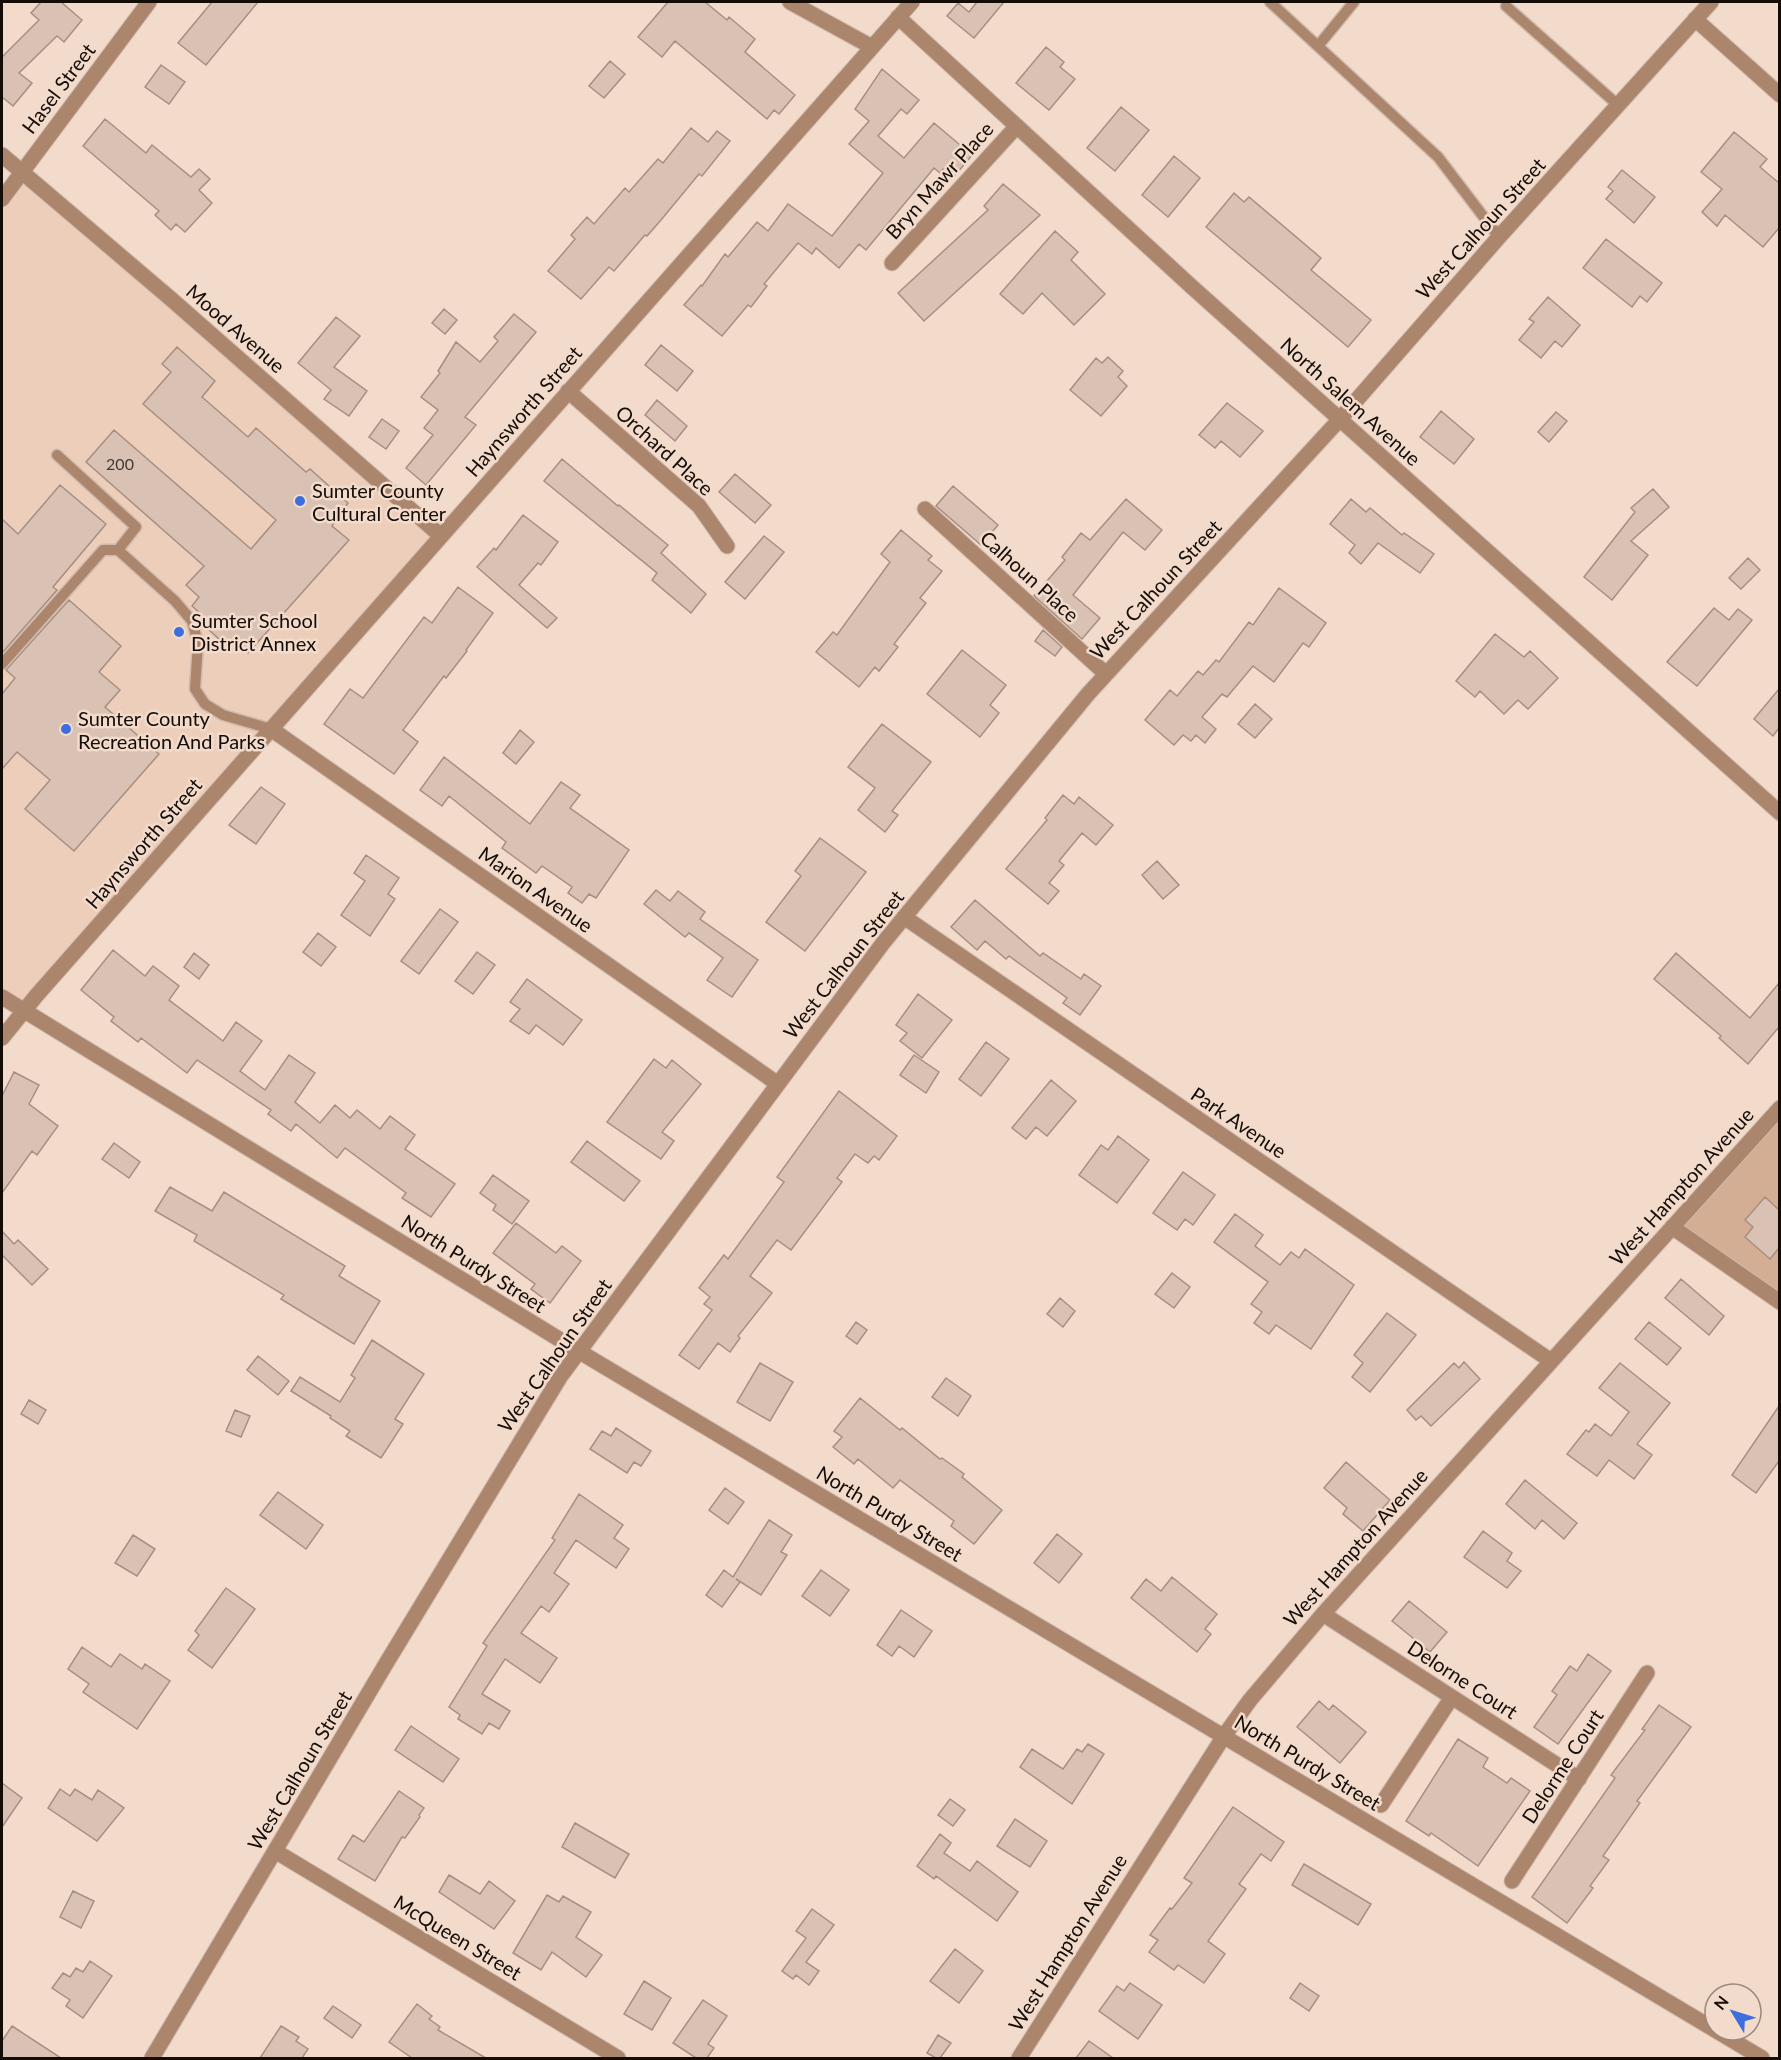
<svg xmlns="http://www.w3.org/2000/svg" width="1781" height="2060" font-family="Lato,sans-serif">
<rect width="100%" height="100%" fill="#f3dbcc"/>
<path fill="#edcebb" d="M21 172 441 536 25 1011 2 997V199Z"/>
<path fill="#d4ad95" d="M1779 1108V1302L1672 1227Z"/>
<path fill="#d9c2b3" stroke="#a68f82" stroke-width="1.5" d="M41 2H61L82 20 64 42 57 36 19 73 32 83 13 106 2 97V57L39 20 31 13Z
M212 2H258L206 65 178 43Z
M668 2H705L727 20 729 17 755 39 745 52 795 95 779 114 774 110 767 119 675 41 662 57 638 37Z
M977 2H1004L974 38 947 16 958 3 969 12Z
M1046 47 1064 62 1060 67 1075 79 1049 110 1016 83Z
M610 61 625 74 604 98 589 86Z
M161 65 185 82 169 104 145 87Z
M882 69 919 100 907 114 901 109 878 136 904 158 934 123 972 155 953 178 943 169 940 173 934 168 866 250 859 244 839 268 816 248 812 254 798 243 764 284 767 286 751 307 748 305 722 336 684 305 701 285 702 286 725 254 728 257 757 222 768 231 788 204 832 236 883 173 849 144 869 121 855 109Z
M1121 107 1149 130 1115 171 1087 148Z
M105 119 146 153 152 145 191 177 199 169 210 179 199 190 212 203 185 232 176 224 171 230 155 215 159 211 83 146Z
M691 128 708 142 717 131 730 141 702 176 699 174 661 220 647 236 645 235 614 271 609 267 581 299 548 271 575 239 571 235 587 217 594 224 625 188 629 192 658 159 663 163Z
M1734 132 1767 159 1760 167 1779 183V228L1763 247 1725 215 1717 226 1702 212 1722 189 1701 172Z
M1174 156 1200 178 1168 217 1142 195Z
M1622 170 1655 197 1634 223 1606 199 1613 191 1608 187Z
M1003 184 1040 215 924 321 898 293 988 210 984 206Z
M1234 193 1244 202 1249 197 1321 258 1311 270 1371 320 1348 347 1206 227Z
M1055 231 1078 252 1071 260 1105 294 1074 325 1042 293 1023 314 1000 294Z
M1606 239 1662 283 1647 302 1640 296 1632 307 1583 268Z
M1548 297 1580 325 1562 347 1555 341 1541 358 1519 340 1534 322 1529 319Z
M444 309 457 320 445 334 432 323Z
M514 314 536 332 465 417 476 425 426 485 406 468 433 435 424 428 438 410 421 397 440 373 438 371 456 342 480 362 498 341 494 337Z
M336 317 360 336 334 367 367 391 349 416 324 399 331 390 298 363Z
M661 345 693 371 677 391 645 365Z
M177 347 215 381 202 397 248 437 256 428 306 472 310 469 348 503 332 526 349 540 248 653 237 643 219 639 207 628 203 616 192 606 199 597 186 585 204 566 86 462 114 430 251 549 276 520 143 404 171 372 162 364Z
M1108 357 1123 371 1118 377 1127 386 1101 416 1070 390 1096 358 1102 363Z
M657 400 687 426 675 441 645 415Z
M1227 403 1263 431 1240 457 1221 441 1215 448 1199 435Z
M1441 411 1474 439 1454 464 1420 437Z
M1556 412 1567 421 1549 442 1538 432Z
M382 419 399 431 386 449 369 437Z
M562 459 618 506 619 505 668 545 661 553 706 594 691 613 652 580 657 573 544 481Z
M735 474 771 505 755 523 719 492Z
M60 485 106 524 53 587 57 590 2 653V519L18 534Z
M953 486 998 525 981 545 936 506Z
M1653 489 1669 507 1631 541 1648 555 1612 600 1584 577 1635 512 1631 508Z
M1126 499 1162 530 1145 550 1123 532 1073 595 1100 618 1082 639 1034 596 1065 560 1062 557 1081 533 1090 540Z
M1351 499 1366 512 1370 508 1402 535 1404 533 1434 554 1420 573 1378 543 1361 564 1349 553 1355 545 1330 524Z
M523 515 558 542 541 565 538 563 519 585 557 618 547 628 477 567 494 548 496 550Z
M901 530 932 556 928 560 942 571 920 598 926 603 894 644 898 647 879 671 875 667 859 687 816 652 833 632 837 635 890 562 881 554Z
M764 536 784 552 745 599 725 582Z
M1748 558 1760 570 1741 589 1729 578Z
M458 587 493 613 466 650 467 651 446 678 444 676 403 730 418 742 394 774 324 724 350 689 363 698 424 617 432 623Z
M1279 588 1326 623 1309 647 1303 643 1274 682 1253 666 1227 697 1222 694 1202 717 1216 729 1205 743 1196 735 1191 741 1183 735 1174 745 1145 720 1170 690 1177 696 1198 671 1203 675 1216 660 1219 662 1249 622 1253 625Z
M69 600 121 646 99 672 120 690 105 707 159 754 74 851 25 809 50 780 17 752 2 769V694L15 678 6 670Z
M1714 608 1729 620 1738 609 1752 620 1697 686 1667 662Z
M1043 630 1062 647 1055 656 1035 641Z
M1495 634 1524 657 1530 651 1558 678 1528 709 1518 700 1504 714 1480 691 1475 697 1456 681Z
M962 650 1006 685 990 705 999 713 980 737 927 694Z
M1779 689V728L1773 736 1754 719Z
M1255 704 1272 719 1255 738 1238 724Z
M882 724 931 762 892 811 898 815 885 832 858 810 875 788 848 767Z
M520 730 534 742 516 764 503 753Z
M444 757 530 824 561 782 580 795 570 808 629 850 596 898 589 894 582 903 568 893 572 887 542 866 536 873 502 848 506 842 449 796 442 806 420 790Z
M261 787 285 804 256 844 229 825Z
M1063 795 1074 804 1079 797 1113 825 1096 845 1082 833 1059 861 1064 865 1049 883 1059 891 1048 904 1006 869 1047 820 1045 818Z
M820 838 866 872 805 951 766 922 801 876 795 871Z
M366 855 399 878 388 894 395 899 370 936 341 915 365 881 354 873Z
M1157 861 1179 885 1163 899 1142 875Z
M656 890 670 901 678 891 705 912 700 919 758 960 732 997 707 980 723 958 689 933 685 937 644 904Z
M975 900 1040 956 1043 953 1081 979 1084 974 1101 986 1080 1015 1063 1003 1067 998 1009 956 1006 959 985 941 977 950 951 927Z
M440 909 458 922 419 974 401 961Z
M318 933 336 947 321 966 303 952Z
M113 950 145 976 153 966 179 986 169 1000 223 1041 236 1022 262 1041 240 1071 265 1090 289 1055 315 1073 295 1102 320 1123 335 1105 350 1118 357 1110 380 1129 390 1116 415 1135 405 1149 455 1184 431 1217 402 1198 406 1193 345 1148 337 1158 296 1124 291 1131 268 1114 271 1110 197 1060 187 1073 141 1038 138 1042 111 1021 114 1017 81 990Z
M477 952 495 965 473 994 455 981Z
M194 953 209 965 199 979 184 967Z
M1676 953 1750 1018 1779 983V1027L1748 1064 1719 1038 1721 1036 1654 979Z
M527 979 582 1020 563 1045 536 1025 529 1034 510 1021 520 1009 510 1002Z
M918 994 952 1020 922 1058 900 1041 907 1033 896 1025Z
M986 1042 1009 1059 981 1096 959 1079Z
M914 1055 939 1072 926 1093 900 1075Z
M654 1059 666 1068 672 1060 701 1084 662 1132 674 1141 661 1159 607 1122Z
M14 1072 39 1085 29 1104 58 1126 37 1155 32 1151 2 1193V1096Z
M1051 1080 1076 1101 1047 1136 1036 1127 1026 1139 1012 1128Z
M839 1091 897 1136 879 1160 874 1156 868 1163 855 1154 837 1178 842 1182 791 1250 777 1240 750 1276 772 1293 738 1336 740 1338 730 1352 718 1343 699 1369 679 1355 712 1310 704 1304 710 1297 699 1288 724 1255 728 1259 784 1182 777 1177Z
M1118 1136 1149 1160 1117 1203 1079 1175 1101 1145 1108 1150Z
M587 1141 640 1181 624 1201 571 1162Z
M114 1143 140 1162 129 1178 102 1159Z
M1183 1172 1215 1195 1193 1225 1185 1219 1177 1230 1153 1213Z
M493 1175 529 1201 512 1224 493 1210 496 1205 480 1193Z
M170 1187 212 1211 224 1192 345 1266 339 1276 380 1301 354 1344 281 1299 284 1295 194 1241 197 1235 155 1211Z
M1765 1197 1779 1210V1248L1770 1259 1745 1237 1753 1227 1745 1220Z
M1235 1214 1263 1235 1255 1246 1280 1265 1291 1252 1299 1258 1305 1249 1354 1285 1311 1349 1276 1325 1269 1334 1254 1323 1262 1312 1251 1304 1268 1282 1214 1242Z
M516 1223 556 1253 562 1246 581 1261 550 1303 531 1289 535 1284 493 1253Z
M2 1231 14 1244 18 1240 48 1269 32 1285 2 1255Z
M1172 1273 1190 1287 1174 1308 1155 1294Z
M1681 1279 1724 1316 1709 1335 1665 1298Z
M1060 1298 1075 1311 1063 1327 1047 1314Z
M1387 1313 1416 1335 1370 1392 1352 1377 1363 1363 1354 1355Z
M856 1322 867 1330 857 1344 846 1336Z
M1649 1322 1681 1348 1667 1365 1635 1339Z
M372 1340 424 1374 395 1419 403 1424 381 1458 346 1436 350 1431 330 1418 331 1416 291 1391 300 1377 340 1402 355 1378 351 1375Z
M258 1356 289 1381 278 1395 247 1370Z
M1464 1362 1480 1379 1431 1426 1421 1416 1416 1420 1407 1410 1454 1363 1459 1368Z
M760 1363 793 1382 770 1421 737 1402Z
M1620 1363 1670 1403 1637 1444 1652 1455 1634 1479 1609 1460 1597 1476 1567 1454 1586 1430 1589 1432 1595 1424 1611 1436 1629 1412 1599 1388Z
M946 1378 971 1396 958 1416 932 1397Z
M860 1398 900 1430 902 1428 940 1459 942 1458 964 1474 962 1477 1002 1510 974 1544 951 1526 954 1521 900 1480 893 1488 858 1459 854 1464 833 1447 842 1437 834 1431Z
M29 1400 46 1410 38 1424 21 1414Z
M1779 1406V1461L1756 1493 1732 1475Z
M235 1410 250 1416 241 1437 226 1431Z
M616 1428 651 1451 641 1466 634 1462 627 1473 590 1449 602 1431 611 1436Z
M1346 1462 1390 1500 1363 1531 1343 1514 1347 1508 1324 1488Z
M1525 1480 1577 1523 1564 1539 1542 1520 1535 1529 1506 1504Z
M725 1488 744 1502 728 1524 709 1510Z
M278 1492 323 1525 306 1549 260 1515Z
M579 1494 623 1525 614 1538 629 1549 616 1568 576 1540 554 1573 569 1584 549 1612 541 1606 521 1633 557 1658 540 1683 505 1659 482 1694 510 1711 499 1729 489 1723 482 1734 458 1719 460 1715 449 1707 487 1646 483 1643 555 1540 552 1538Z
M769 1520 792 1535 781 1552 787 1555 761 1595 736 1579 740 1582 722 1607 706 1595 724 1570 733 1577Z
M1483 1531 1512 1553 1507 1561 1521 1571 1507 1588 1464 1557Z
M1057 1534 1082 1554 1059 1583 1034 1563Z
M133 1535 155 1549 137 1576 115 1563Z
M821 1570 849 1590 830 1616 802 1596Z
M1172 1577 1217 1614 1205 1629 1211 1634 1197 1652 1131 1598 1146 1579 1161 1591Z
M226 1588 255 1609 212 1668 188 1650 199 1635 195 1631Z
M1409 1601 1447 1632 1430 1652 1392 1621Z
M901 1610 932 1631 914 1657 899 1646 892 1656 877 1645Z
M82 1647 111 1667 120 1654 142 1669 145 1664 170 1681 137 1729 83 1692 89 1684 68 1669Z
M1588 1654 1611 1671 1558 1744 1534 1727 1557 1695 1552 1691 1570 1666 1577 1671Z
M1319 1701 1329 1710 1333 1705 1366 1732 1340 1763 1297 1727Z
M1659 1705 1691 1727 1637 1801 1640 1803 1603 1856 1609 1860 1590 1886 1593 1888 1567 1923 1532 1897 1615 1778 1611 1775 1645 1730 1642 1729Z
M411 1726 459 1759 443 1782 395 1750Z
M1458 1739 1488 1758 1483 1767 1507 1783 1511 1778 1530 1791 1478 1866 1431 1833 1429 1836 1406 1821Z
M1088 1744 1104 1754 1072 1804 1020 1767 1032 1749 1063 1769 1077 1749 1082 1752Z
M2 1783 22 1798 2 1827Z
M60 1789 70 1796 75 1789 92 1800 98 1790 124 1808 97 1841 48 1808Z
M399 1791 424 1808 419 1815 420 1817 405 1838 402 1837 375 1881 338 1859 353 1835 364 1842Z
M950 1799 965 1810 953 1826 938 1815Z
M1233 1807 1284 1842 1271 1861 1261 1854 1239 1884 1246 1889 1208 1941 1225 1954 1204 1983 1178 1965 1174 1970 1149 1952 1158 1940 1150 1935 1170 1908 1172 1909 1192 1883 1184 1878Z
M1015 1819 1047 1841 1030 1867 997 1846Z
M575 1823 629 1854 615 1878 562 1847Z
M940 1834 951 1843 944 1853 970 1871 977 1861 1018 1892 997 1921 936 1876 934 1879 917 1866Z
M1304 1864 1371 1904 1358 1925 1292 1885Z
M449 1875 480 1894 489 1881 515 1901 494 1929 439 1892Z
M73 1891 94 1901 81 1928 60 1917Z
M547 1895 559 1902 563 1896 591 1912 576 1937 602 1955 586 1977 552 1952 541 1970 513 1953Z
M812 1909 834 1925 806 1962 819 1971 809 1985 796 1975 793 1979 782 1971 806 1938 796 1931Z
M955 1949 983 1971 959 2003 930 1981Z
M90 1961 112 1976 83 2018 66 2006 70 2000 52 1988 63 1973 70 1977 76 1968 83 1972Z
M644 1981 671 1998 652 2030 624 2014Z
M1130 1983 1162 2005 1138 2039 1099 2011 1117 1986 1124 1991Z
M1300 1983 1319 1996 1309 2011 1290 1998Z
M703 2000 727 2016 708 2044 714 2048 707 2058H696L673 2043Z
M417 2004 432 2016 429 2019 440 2027 438 2030 486 2058H412L389 2042Z
M333 2006 361 2025 352 2038 324 2018Z
M12 2026 61 2058H2V2041Z
M281 2026 299 2037 296 2041 308 2049 302 2058H260Z
M938 2035 951 2043 940 2058H936L927 2053Z
M1089 2041 1113 2058H1076Z"/>
<g fill="none" stroke-linecap="round" stroke-linejoin="round">
<g stroke="#cfbaac" stroke-width="13">
<path id="service" d="M1270 2 1438 157 1499 237
M1506 6 1618 105
M1318 46 1354 2
M57 455 136 527 118 550
M2 664 103 550H118L175 601 192 621 198 643 195 689 205 704 223 715 271 729"/>
</g>
<g stroke="#cfbaac" stroke-width="17">
<path id="minor" d="M790 2 872 47
M898 17 1192 287 1780 813
M1695 19 1780 95
M2 155 171 299 441 536
M2 199 149 2
M892 263 1017 126
M568 391 699 506 727 546
M925 509 1106 674
M271 729 778 1084
M904 917 1551 1361
M2 1038 36 996 912 2
M1672 1227 1780 1302
M1323 1614 1579 1779
M1381 1805 1452 1697
M275 1851 618 2058
M1512 1881 1647 1673
M152 2058 387 1662 560 1377 883 943 1088 694 1340 419 1499 237 1711 2
M1019 2058 1224 1736 1250 1700 1323 1614 1780 1108"/>
</g>
<g stroke="#cfbaac" stroke-width="17">
<path id="tertiary" d="M2 997 580 1352 1762 2058"/>
</g>
<use href="#service" stroke="#ab856c" stroke-width="10"/>
<use href="#minor" stroke="#ab856c" stroke-width="15"/>
<use href="#tertiary" stroke="#ab856c" stroke-width="15"/>
</g>
<g fill="#3e6ede" stroke="#f3dbcc" stroke-width="2">
<circle cx="300" cy="501" r="6"/>
<circle cx="179" cy="632" r="6"/>
<circle cx="66" cy="729" r="6"/>
</g>
<g text-anchor="middle" dominant-baseline="central" stroke-width="5" stroke-linejoin="round" paint-order="stroke">
<g font-size="16" fill="#453a32">
<text x="120" y="463">200</text>
</g>
<g font-size="20" fill="#140c07" stroke="#f3dbcc">
<text transform="translate(58 88) rotate(-53)">Hasel Street</text>
<text transform="translate(939 180) rotate(-48)">Bryn Mawr Place</text>
<text transform="translate(1480 228) rotate(-48)">West Calhoun Street</text>
<text transform="translate(236 328) rotate(41)">Mood Avenue</text>
<text transform="translate(1351 401) rotate(42)">North Salem Avenue</text>
<text transform="translate(523 411) rotate(-49)">Haynsworth Street</text>
<text transform="translate(665 450) rotate(42)">Orchard Place</text>
<text transform="translate(1030 576) rotate(42)">Calhoun Place</text>
<text transform="translate(1155 589) rotate(-47)">West Calhoun Street</text>
<text transform="translate(143 843) rotate(-49)">Haynsworth Street</text>
<text transform="translate(536 889) rotate(35)">Marion Avenue</text>
<text transform="translate(843 964) rotate(-52)">West Calhoun Street</text>
<text transform="translate(1239 1122) rotate(34)">Park Avenue</text>
<text transform="translate(1681 1186) rotate(-48)">West Hampton Avenue</text>
<text transform="translate(474 1263) rotate(32)">North Purdy Street</text>
<text transform="translate(554 1355) rotate(-55)">West Calhoun Street</text>
<text transform="translate(890 1513) rotate(31)">North Purdy Street</text>
<text transform="translate(1355 1547) rotate(-48)">West Hampton Avenue</text>
<text transform="translate(1463 1679) rotate(33)">Delorne Court</text>
<text transform="translate(1308 1762) rotate(31)">North Purdy Street</text>
<text transform="translate(1562 1766) rotate(-57)">Delorme Court</text>
<text transform="translate(299 1770) rotate(-59)">West Calhoun Street</text>
<text transform="translate(458 1937) rotate(31)">McQueen Street</text>
<text transform="translate(1067 1942) rotate(-58)">West Hampton Avenue</text>
</g>
<g font-size="20" fill="#140c07" stroke="#f3dbcc" text-anchor="start">
<text x="312" y="490">Sumter County<tspan x="312" dy="23">Cultural Center</tspan></text>
<text x="191" y="620">Sumter School<tspan x="191" dy="23">District Annex</tspan></text>
<text x="78" y="718">Sumter County<tspan x="78" dy="23">Recreation And Parks</tspan></text>
</g>
</g>
<rect width="1781" height="2060" fill="none" stroke="#140c07" stroke-width="6"/>
<g transform="translate(1733 2012) rotate(308)"><circle r="28" fill="#f3dbcc" stroke="#9a887d" stroke-width="1.5"/>
<path d="M0-4.5L10 22L0 15L-10 22Z" fill="#3e6ede"/>
<text y="-9" font-size="16" font-weight="bold" text-anchor="middle" fill="#140c07">N</text>
</g>
</svg>
